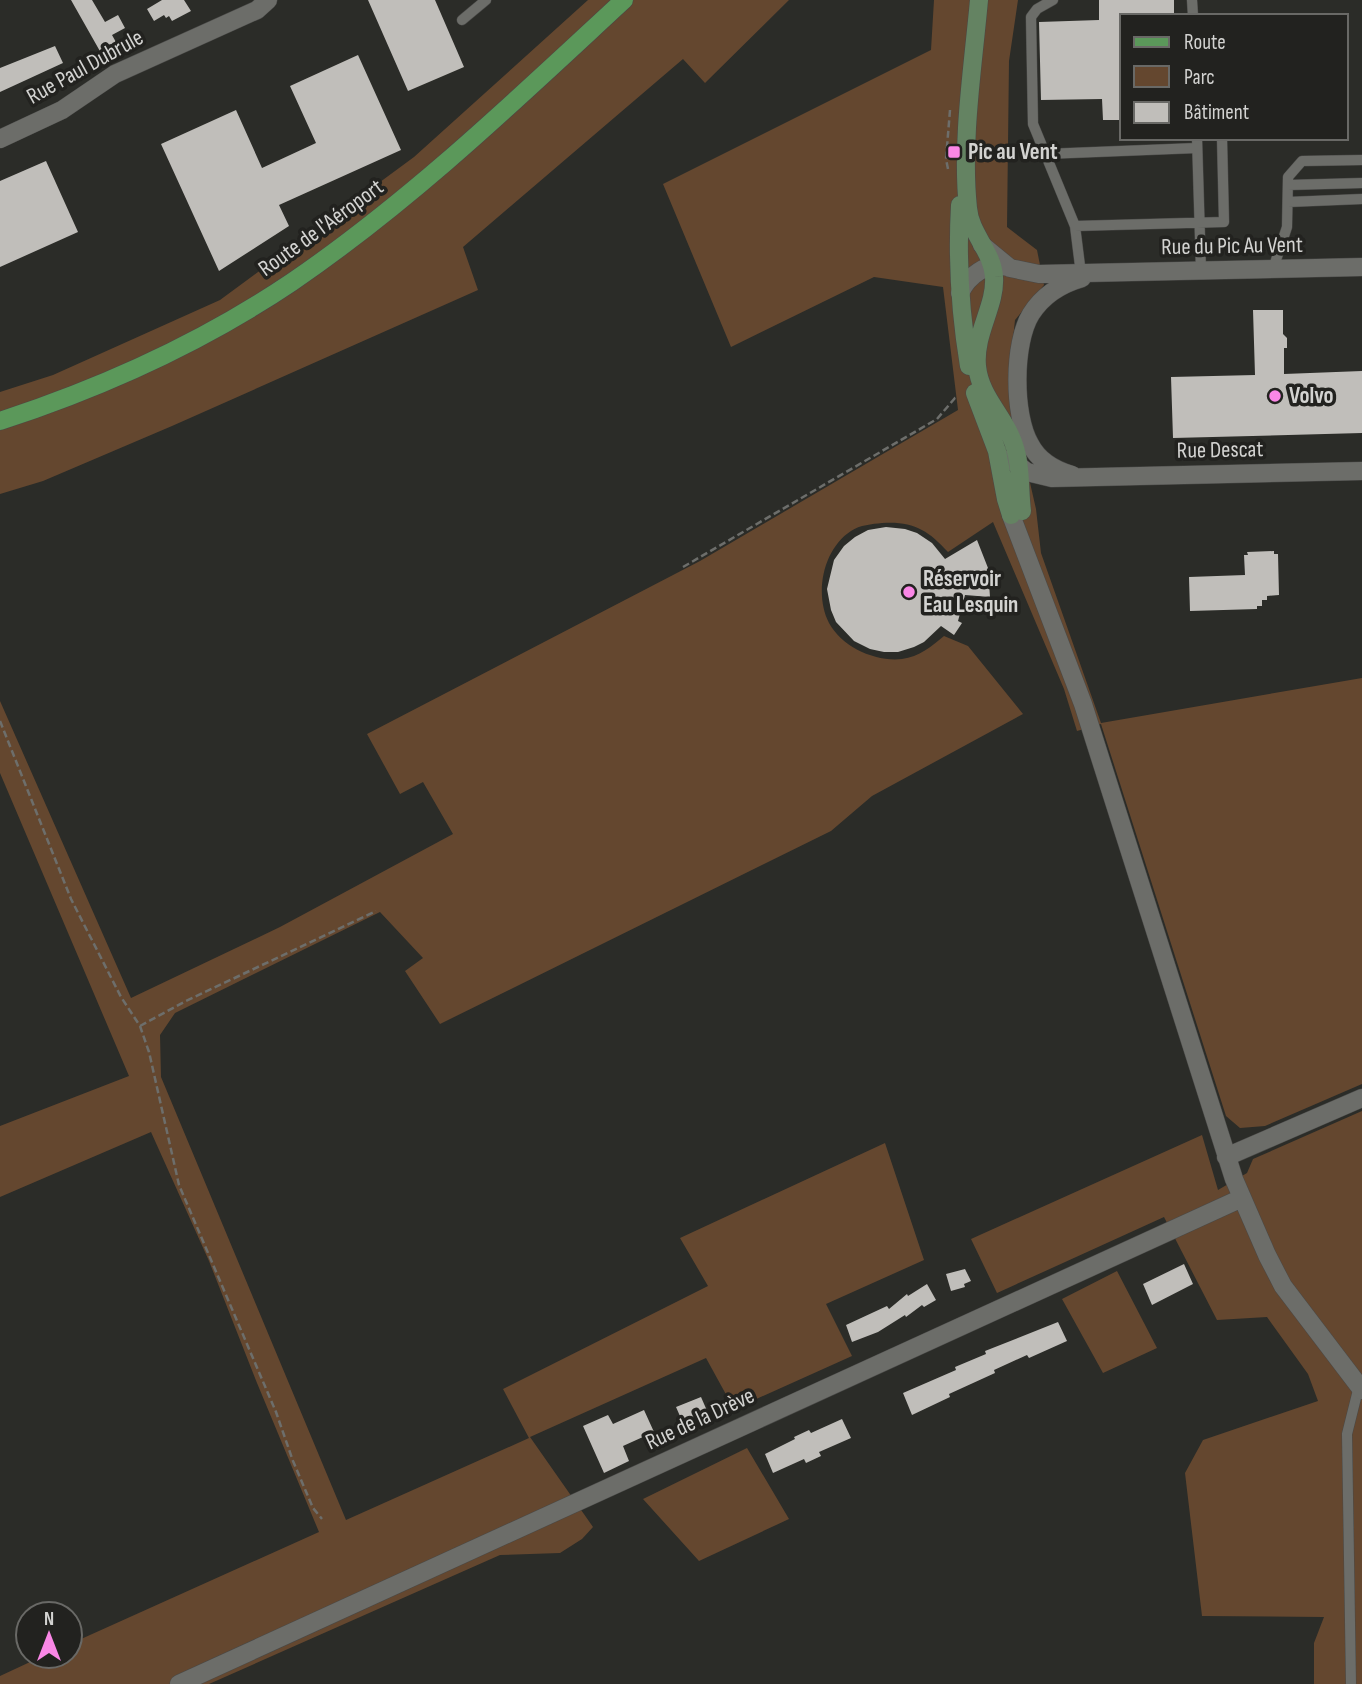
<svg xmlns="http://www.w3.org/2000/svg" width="1362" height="1684" font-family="'Sofia Sans Condensed',sans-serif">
<rect width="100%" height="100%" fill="#2b2c28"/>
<path fill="#64472f" d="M588 0H789L705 83 683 59 463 247 478 290 172 426 43 481 0 494V392L53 375 220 300 414 157Z
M934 0H1018L1009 61 1007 227 1037 250 1044 285 1015 320 1010 367 1015 417 1036 509 1041 553 1101 723 1362 678V1084L1265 1126 1240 1128 1226 1116 1101 724 1077 731 1064 689 993 522 948 552C928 530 913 521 882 523 872 524 860 525 851 531 823 549 814 594 829 623 842 647 875 662 902 659 919 657 932 646 944 636L968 646 1023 714 872 796 831 831 440 1024 405 971 423 958 380 912 175 1013 160 1035 161 1077 346 1520 529 1438 503 1389 708 1286 680 1238 885 1143 924 1260 826 1304 852 1356 734 1409 706 1358 530 1437 593 1527 582 1539 560 1553 500 1555 209 1684H0V1676L43 1656H70V1644L319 1532 257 1383 209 1261 151 1132 0 1197V1126L129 1076 0 773V701L131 998 280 927 453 834 423 782 400 794 367 734 700 561 958 410 943 287 874 277 731 347 663 184 931 50Z
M1362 1111V1684H1314V1643L1324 1617 1202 1616 1185 1473 1203 1440 1318 1401 1308 1374 1267 1317 1217 1320 1164 1217 997 1293 971 1239 1202 1135 1218 1190 1247 1173 1253 1159Z
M1117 1271 1157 1348 1103 1373 1062 1299Z
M747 1448 789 1519 699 1561 643 1499Z"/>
<path fill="#c0beba" d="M71 0H92L105 22 118 15 125 28 112 35 117 44 101 53Z
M162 0H184L191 11 172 21 169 16 166 18 164 15 154 21 147 9Z
M368 0H435L464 67 408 91Z
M1099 0H1174V16H1122V120H1103L1102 99 1041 100 1039 22 1099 20Z
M55 46 63 63 0 92V68Z
M358 55 401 150 279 205 289 226 219 271 161 144 236 110 262 168 316 143 290 86Z
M46 161 78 232 0 267V181Z
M1253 310H1283V334L1287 338V348H1284V374L1362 371V433L1173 438 1171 377 1255 375Z
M886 527 905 529 917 533 932 543 945 559 977 540 988 568 990 597 965 595 958 621 962 623 954 635 941 626 924 642 914 647 898 652H884L870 649 854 641 836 622 831 610 827 589 834 560 844 546 855 537 868 530Z
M1274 551V554H1278L1279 595 1267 596V600H1262V606H1257V609L1190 611 1189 577 1245 575 1244 555H1248L1247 552Z
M1184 1264 1193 1284 1152 1305 1143 1284Z
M965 1269 971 1281 964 1284 965 1287 951 1291 946 1274Z
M927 1284 936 1300 924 1307 922 1305 906 1317 905 1315 878 1332 852 1342 846 1325 887 1306 889 1309 907 1294 908 1296Z
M1058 1322 1067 1341 1029 1358 1027 1355 994 1370 995 1373 949 1394 950 1397 912 1415 903 1393 956 1370 955 1367 986 1354 985 1351Z
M701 1397 708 1413 683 1423 676 1407Z
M644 1410 654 1432 623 1446 629 1461 604 1473 583 1426 608 1415 613 1424Z
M842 1419 851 1438 819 1452 821 1456 806 1463 804 1459 773 1473 765 1454 795 1439 794 1437 809 1430 811 1433Z"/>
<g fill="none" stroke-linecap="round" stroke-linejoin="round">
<g stroke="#494947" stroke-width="11">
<path id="lane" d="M1053 0 1037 9 1031 17 1033 124 1075 226 1081 274
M1192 0 1193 16
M462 20 486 0
M1197 138 1201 271
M1045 154 1197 148
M1288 185 1362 183
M1288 202 1362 199
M1075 226 1224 222 1222 138
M1273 269 1287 227 1288 177 1302 161 1362 160
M1351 1684 1347 1434 1359 1386"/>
</g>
<g stroke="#494947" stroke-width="19">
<path id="street" d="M0 139 62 110 115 74 257 10 268 0
M982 245 1010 268 1039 274 1362 267
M960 293C968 276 987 261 1007 267
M1010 459 1027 472 1052 478 1362 471
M1072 475C1055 470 1038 460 1030 444 1013 415 1013 343 1031 314 1043 295 1061 284 1082 278
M1011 515 1083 704 1234 1179 1267 1255 1283 1286 1362 1390
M1226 1157 1362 1098
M179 1684 1242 1198"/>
</g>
<g stroke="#494947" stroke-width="19">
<path id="secondary" d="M979 0C973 67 961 142 968 208 970 234 993 252 994 277 996 306 974 333 977 366 980 395 1000 412 1011 437 1022 461 1019 487 1022 511
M960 205C957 259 960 312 969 366
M975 393 997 451 1006 499 1011 515"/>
</g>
<g stroke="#494947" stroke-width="19">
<path id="primary" d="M0 421C101 388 203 342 292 282 412 200 517 99 624 0"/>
</g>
<path stroke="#6d6e6b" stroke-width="2.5" stroke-dasharray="7 3.5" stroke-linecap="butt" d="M948 169 946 159 950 110
M683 567 937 419 955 398 958 397
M0 721 71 899 121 997 140 1026 149 1052 179 1185 276 1412 293 1461 313 1508 322 1519
M140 1026 184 1002 376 911"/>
<use href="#lane" stroke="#6c6d69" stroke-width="10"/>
<use href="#street" stroke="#6c6d69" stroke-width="18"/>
<use href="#secondary" stroke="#648362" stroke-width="18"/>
<use href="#primary" stroke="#5b985a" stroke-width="18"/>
</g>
<g fill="#fa87e6" stroke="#22221f" stroke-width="2.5">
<rect x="947" y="145" width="14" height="14" rx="3.5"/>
<circle cx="1275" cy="396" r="7"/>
<circle cx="909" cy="592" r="7"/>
</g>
<g text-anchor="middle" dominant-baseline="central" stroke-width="7" stroke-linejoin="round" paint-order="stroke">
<g font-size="23" fill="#d3d3d1" stroke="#22221f">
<text transform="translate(85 67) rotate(-29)">Rue Paul Dubrule</text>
<text transform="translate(321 228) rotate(-36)">Route de l'Aéroport</text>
<text transform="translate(1232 246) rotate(-1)">Rue du Pic Au Vent</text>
<text transform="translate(1220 450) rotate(-1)">Rue Descat</text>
<text transform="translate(700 1419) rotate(-25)">Rue de la Drève</text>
</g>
<g font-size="23" font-weight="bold" fill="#d3d3d1" stroke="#22221f" text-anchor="start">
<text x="968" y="152">Pic au Vent</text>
<text x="1289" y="396">Volvo</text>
<text x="923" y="579">Réservoir<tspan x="923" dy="26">Eau Lesquin</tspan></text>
</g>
</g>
<rect x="1120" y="14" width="228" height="126" fill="#22221f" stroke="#696966" stroke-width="2"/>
<rect x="1134" y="37" width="35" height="10" fill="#5b985a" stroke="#696966" stroke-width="2"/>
<text x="1184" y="49" font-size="21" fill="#d3d3d1">Route</text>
<rect x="1134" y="66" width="35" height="21" fill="#64472f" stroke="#696966" stroke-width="2"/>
<text x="1184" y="84" font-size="21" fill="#d3d3d1">Parc</text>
<rect x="1134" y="102" width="35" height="21" fill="#c0beba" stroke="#696966" stroke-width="2"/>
<text x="1184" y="119" font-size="21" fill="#d3d3d1">Bâtiment</text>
<g transform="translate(49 1635)"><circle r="33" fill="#22221f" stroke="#696966" stroke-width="2"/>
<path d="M0-5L12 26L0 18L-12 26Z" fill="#fa87e6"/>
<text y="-10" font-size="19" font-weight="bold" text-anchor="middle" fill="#d3d3d1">N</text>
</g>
</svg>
